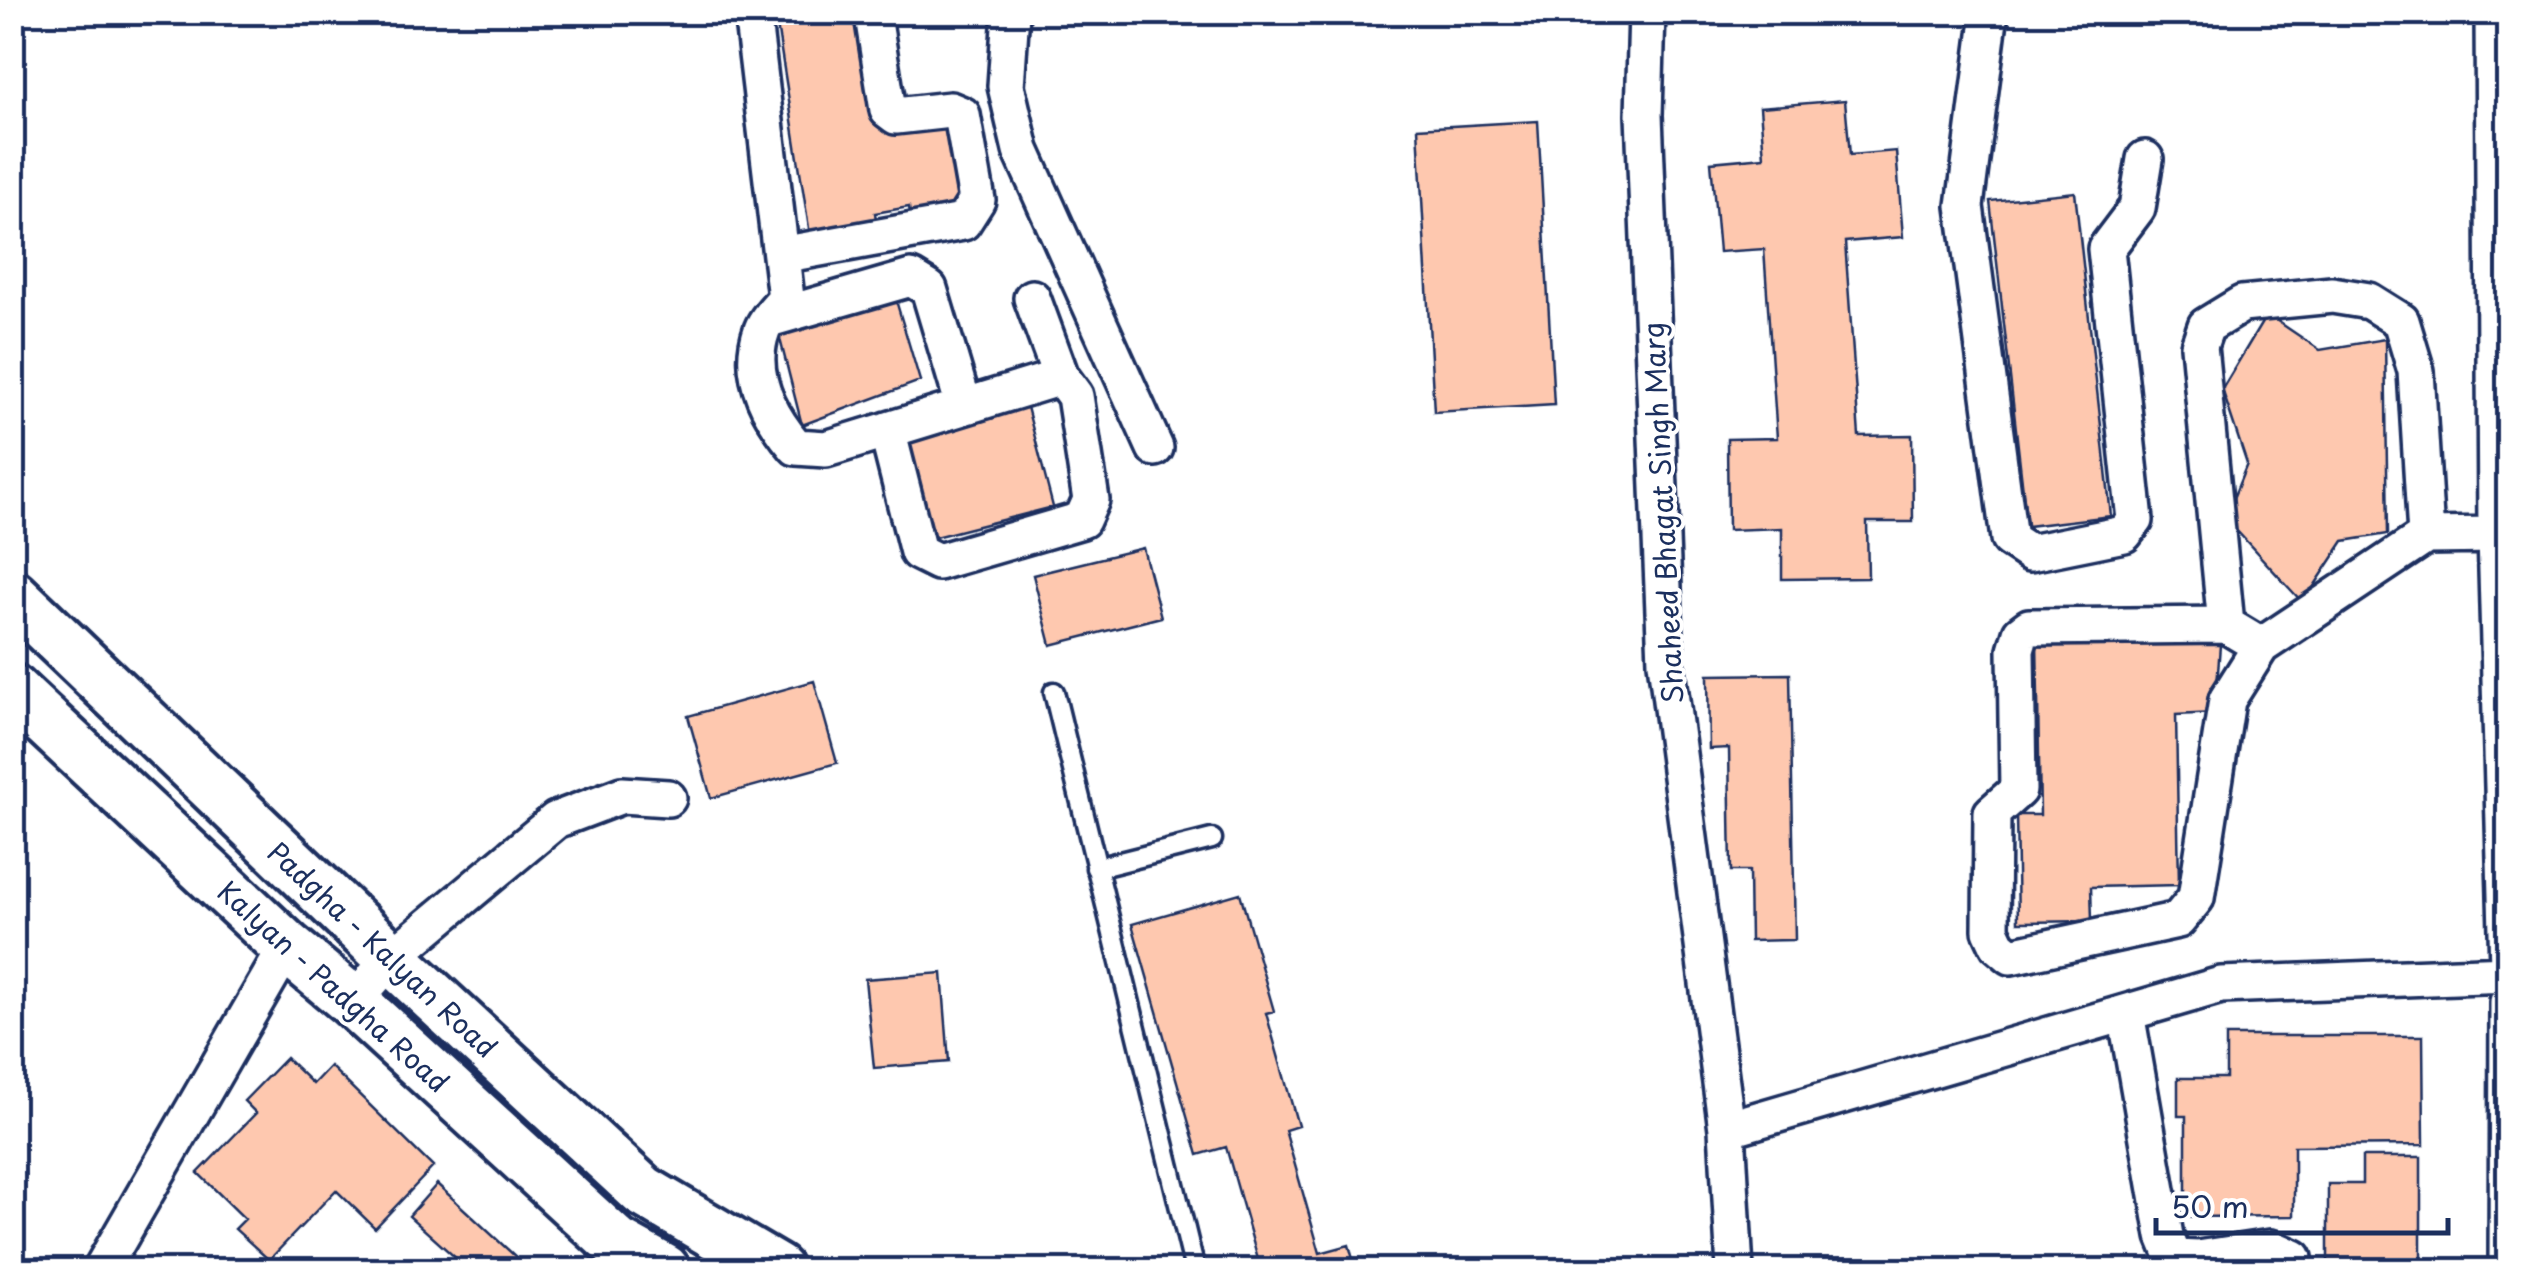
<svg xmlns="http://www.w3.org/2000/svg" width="2521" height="1283" font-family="'Playpen Sans',sans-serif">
<rect width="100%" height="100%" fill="#fff"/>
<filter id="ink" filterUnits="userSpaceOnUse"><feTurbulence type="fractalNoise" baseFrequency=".01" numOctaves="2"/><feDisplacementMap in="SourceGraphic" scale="20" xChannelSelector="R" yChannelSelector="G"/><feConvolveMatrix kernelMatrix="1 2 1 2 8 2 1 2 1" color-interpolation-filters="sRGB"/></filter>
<g filter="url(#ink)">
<path fill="#fec8af" stroke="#1b2f5e" stroke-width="2.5" d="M775 12H865L884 130 946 121 960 212 911 220 909 207 875 213 878 231 811 241Z
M1845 100 1850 155 1896 151 1903 237 1845 242 1859 436 1912 435 1913 522H1867L1868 578 1782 579V528L1728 530 1727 439 1777 438 1764 249 1719 252 1711 162 1764 157 1760 107Z
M1538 121 1554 405 1434 412 1418 128Z
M2075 192 2111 516 2027 526 1990 201Z
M892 287 920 381 802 425 778 331Z
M2267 314 2320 350 2385 339 2388 534 2344 541 2303 603 2225 518 2247 464 2222 389Z
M1027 407 1053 507 931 538 905 438Z
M1143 548 1161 617 1051 645 1033 575Z
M2221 631 2215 713 2176 715 2179 885 2091 887 2092 921 2018 922 2016 815H2040L2037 639Z
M1790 674 1795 940 1750 941 1749 871H1731L1729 748 1709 749 1708 675Z
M814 681 837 763 711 798 688 716Z
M1240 893 1274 1011 1266 1013 1298 1126 1285 1130 1320 1253 1349 1245 1356 1270H1261L1226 1147 1198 1155 1132 924Z
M942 973 949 1062 874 1068 865 979Z
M2226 1036H2423L2424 1145 2294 1146V1216L2186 1217V1116H2178V1078H2226Z
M286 1058 313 1084 330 1066 433 1167 375 1228 336 1190 269 1260 235 1229 245 1219 198 1173 256 1113 244 1101Z
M2362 1157H2421V1270H2328V1184H2362Z
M437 1184 530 1270H469L409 1216Z
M1866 1264V1270H1804Z"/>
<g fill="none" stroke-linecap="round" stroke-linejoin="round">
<g stroke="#1b2f5e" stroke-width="25">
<path id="service" d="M1054 692 1195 1270
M1096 868 1212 839"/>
</g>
<g stroke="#1b2f5e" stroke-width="42">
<path id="minor" d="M752 12 786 298C778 307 766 319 762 330 746 374 769 415 796 447L826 449 1061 377
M1011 12 1006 86 1021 150 1155 448
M1647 12 1644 115 1666 662 1727 1129 1735 1270
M1990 12 1965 206 2009 539 2030 553 2124 534 2135 520 2106 249 2137 208 2145 159
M2493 12 2496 535 2508 968
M781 255 963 222 977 200 962 115 950 110 896 116 888 110 874 22 880 12
M769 319 911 278 929 289 964 406
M887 430 918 552 938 562 1082 520 1091 500 1075 396 1061 377 1032 298
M2226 625 2199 346 2206 326 2242 304 2332 295 2369 301 2401 321 2416 371 2426 536
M2261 646 2226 625 2029 627 2021 633 2016 650 2018 790 1992 813 1991 930 1998 945 2011 956 2178 920 2196 898 2227 700 2261 646 2426 536 2496 535
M353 1002 391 958 556 820 622 795 668 798
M2126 1013 2165 1236 2174 1258 2198 1259 2271 1248 2294 1258V1270
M1727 1129 2221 985 2508 974
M101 1270 287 947
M2507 1270 2508 1002"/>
</g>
<g stroke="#1b2f5e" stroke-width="58">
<path id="secondary" d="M12 595 391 958 643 1191 777 1270
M12 690 287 947 353 1002 617 1244 664 1270"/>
</g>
<use href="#service" stroke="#fff" stroke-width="18"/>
<use href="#minor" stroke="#fff" stroke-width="35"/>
<use href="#secondary" stroke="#fff" stroke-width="50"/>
</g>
</g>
<g text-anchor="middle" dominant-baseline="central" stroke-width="8" stroke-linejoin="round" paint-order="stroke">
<g font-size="28" fill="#1b2f5e" stroke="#fff">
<text transform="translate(1662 513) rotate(-93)">Shaheed Bhagat Singh Marg</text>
<text transform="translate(383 949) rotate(43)">Padgha - Kalyan Road</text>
<text transform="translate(334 986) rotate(42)">Kalyan - Padgha Road</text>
</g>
</g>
<rect width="2521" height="1283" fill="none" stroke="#fff" stroke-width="50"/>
<rect x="25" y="25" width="2471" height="1233" fill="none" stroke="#1b2f5e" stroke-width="4" filter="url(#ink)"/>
<path d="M2156 1218v15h292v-15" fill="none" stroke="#1b2f5e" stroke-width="5"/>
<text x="2171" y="1218" font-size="30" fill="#1b2f5e" stroke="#ffffff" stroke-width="8" paint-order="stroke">50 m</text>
</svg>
